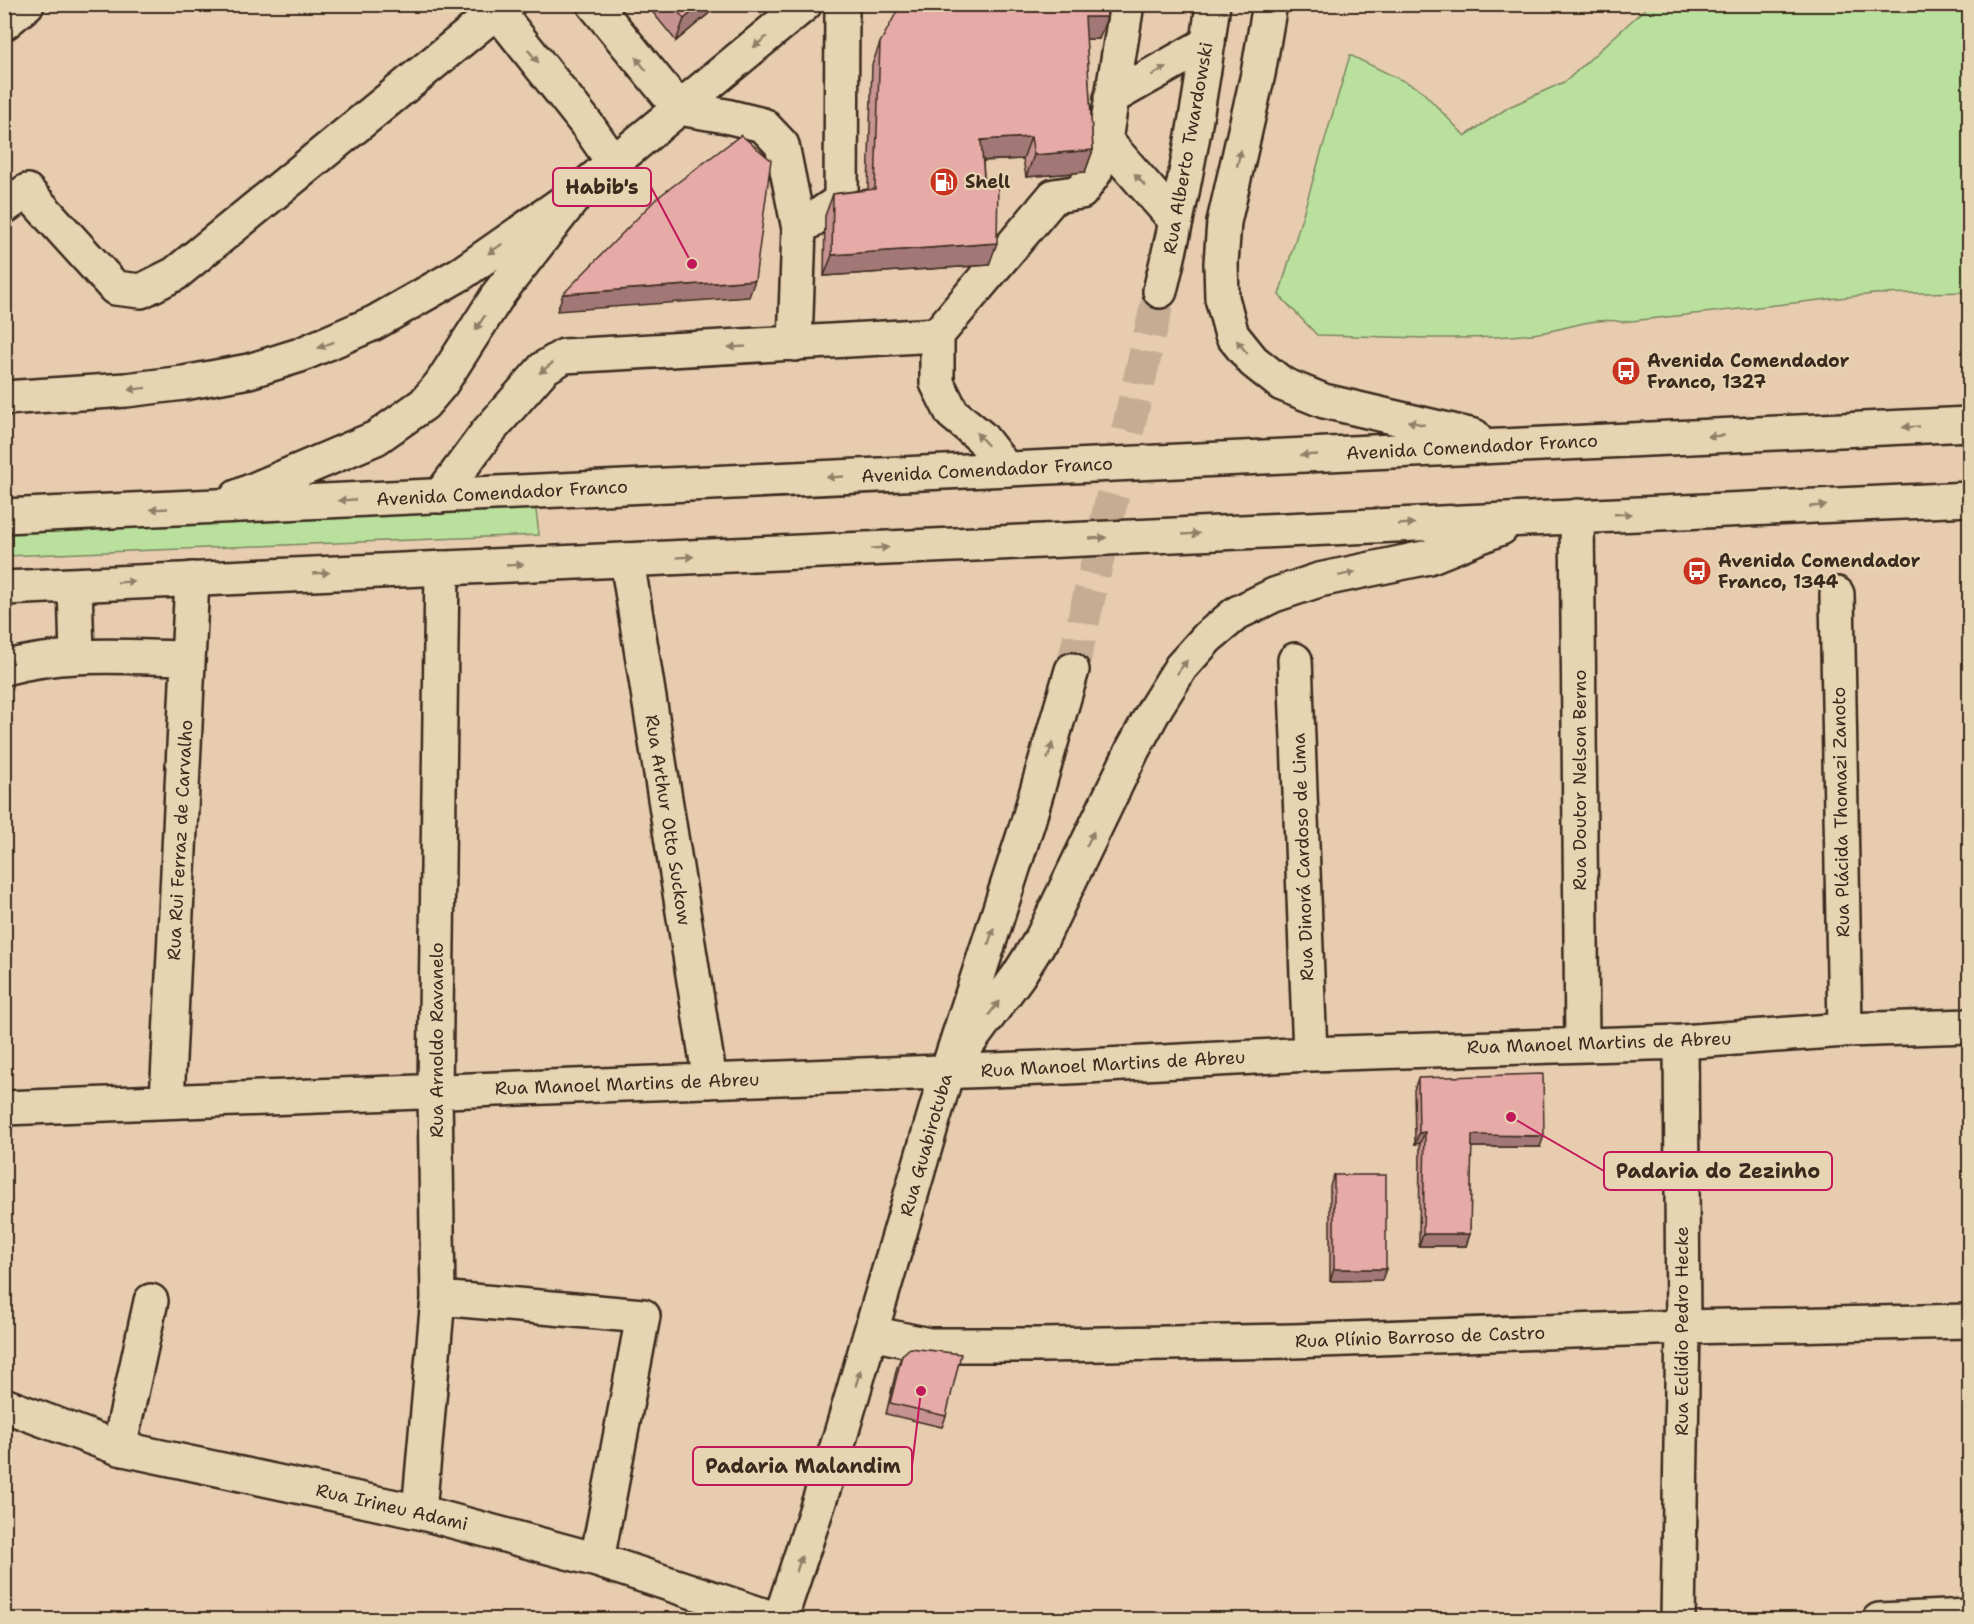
<svg xmlns="http://www.w3.org/2000/svg" width="1974" height="1624" font-family="'Shantell Sans',sans-serif">
<rect width="100%" height="100%" fill="#e7ccb0"/>
<filter id="ink" filterUnits="userSpaceOnUse"><feTurbulence type="fractalNoise" baseFrequency=".0167" numOctaves="2"/><feDisplacementMap in="SourceGraphic" scale="12" xChannelSelector="R" yChannelSelector="G"/><feConvolveMatrix kernelMatrix="1 2 1 2 8 2 1 2 1" color-interpolation-filters="sRGB"/></filter>
<g filter="url(#ink)">
<path fill="#b9e19d" stroke="#7a865e" stroke-width="1.5" d="M1737 4 1749 10 1761 4 1969 5V292L1874 294 1622 322C1590 316 1564 331 1532 334 1461 342 1389 336 1317 335L1279 295 1350 55 1420 89 1465 136 1509 107 1566 81 1649 5Z
M535 502 539 535 5 556 4 524Z"/>
<g fill="none" stroke-linecap="round" stroke-linejoin="round">
<path stroke="#c5ac93" stroke-width="33" stroke-dasharray="33 16" stroke-linecap="butt" d="M1072 670 1160 291"/>
<g stroke="#3b2a1e" stroke-width="38">
<path id="minor" d="M594 4 679 108 726 116 763 125 782 145 799 229
M497 11 588 126 613 162
M4 23 27 4
M1111 98 1208 43
M1105 140 1176 221
M4 207 27 191 115 288 141 291 175 274 497 11 508 4
M795 344 799 229 841 200 842 4
M1006 469 981 437 952 413 937 383V335L1054 196 1081 192 1095 172 1105 140 1127 4
M440 496 486 434 544 368 564 356 937 335
M1577 516 1582 1044
M627 560 710 1081
M1837 594 1845 1030
M1295 660 1310 1054
M4 668C65 651 127 657 188 658
M167 1101 192 579
M4 1108 1068 1067 1310 1054 1681 1042 1845 1030 1970 1026
M438 1298 643 1316 597 1560
M871 1333 929 1345H1041L1293 1341 1683 1327 1970 1321
M4 1405 119 1448 419 1512 597 1560 778 1620
M119 1448 151 1301
M419 1512 438 1298 435 1091 442 568
M1678 1620 1683 1327 1681 1042
M1879 1620 1970 1616"/>
</g>
<g stroke="#3b2a1e" stroke-width="38">
<path id="major" d="M1160 291C1183 197 1201 101 1213 4
M4 398 126 390 184 383 249 371 300 355 374 323 462 273 578 192 805 4
M780 1620 838 1444 947 1072 1028 822 1072 670"/>
</g>
<g stroke="#3b2a1e" stroke-width="38">
<path id="highway" d="M1270 4 1258 74 1224 222 1221 263 1222 298 1232 335 1253 361 1282 384 1324 401 1474 436
M237 497 376 438 424 404 441 384 500 292 578 192
M4 516 1970 424
M75 585 77 656
M4 588 1970 499
M947 1072 1018 976 1042 938 1133 749 1156 707 1181 667 1208 637 1237 613 1274 595 1319 580 1429 557 1501 528"/>
</g>
<use href="#minor" stroke="#e7d4b2" stroke-width="33"/>
<use href="#major" stroke="#e7d4b2" stroke-width="33"/>
<use href="#highway" stroke="#e7d4b2" stroke-width="33"/>
</g>
<path fill="#c69390" stroke="#3b2a1e" stroke-width="1.5" d="M646 4H720L676 41Z
M1107 17 1099 39H1086L1093 150 1085 172 1026 177 1023 159 983 161 989 265 824 276 825 216 833 194 868 189 872 65 880 43Z
M1418 1078 1540 1147H1471L1470 1234 1466 1246H1419L1420 1143 1415 1144 1414 1090Z
M1334 1175 1382 1280 1330 1281V1186Z
M902 1355 946 1416 942 1427 886 1414 897 1367Z"/>
<path fill="#a17875" stroke="#3b2a1e" stroke-width="1.5" d="M701 4H720L676 41 684 19Z
M1085 17H1107L1099 39H1077Z
M1031 137 1023 159 973 161 981 140Z
M1093 150 1085 172 1026 177 1034 155Z
M997 243 989 265 824 276 832 255Z
M755 280 749 297 557 311 563 294Z
M1425 1132 1420 1143 1415 1144 1419 1133Z
M1472 1135 1544 1136 1540 1147H1467Z
M1423 1234H1470L1466 1246H1419Z
M1334 1269H1386L1382 1280 1330 1281Z"/>
<path fill="#e6aba7" stroke="#3b2a1e" stroke-width="1.5" d="M672 4H701L684 19Z
M901 4H1106L1107 17H1085L1093 150 1034 155 1031 137 981 140 984 178 998 179 997 243 832 255 833 194 875 189 880 43Z
M741 135 771 160 755 280 563 294 657 198Z
M1543 1074 1544 1136 1472 1135 1470 1234H1423L1425 1132 1419 1133 1418 1078Z
M1334 1175H1386V1269H1334Z
M910 1348 961 1354 946 1416 890 1403 902 1355Z"/>
<defs><path id="oneway-solid" d="M-6-.8H1V-3.2L6.5 0L1 3.2V.8H-6Z" transform="scale(1.5)"/></defs>
<g fill="#917f68">
<use href="#oneway-solid" transform="translate(760 42) rotate(141)"/>
<use href="#oneway-solid" transform="translate(533 56) rotate(51)"/>
<use href="#oneway-solid" transform="translate(641 64) rotate(-129)"/>
<use href="#oneway-solid" transform="translate(1159 71) rotate(-30)"/>
<use href="#oneway-solid" transform="translate(1239 158) rotate(-77)"/>
<use href="#oneway-solid" transform="translate(1140 180) rotate(-131)"/>
<use href="#oneway-solid" transform="translate(495 249) rotate(145)"/>
<use href="#oneway-solid" transform="translate(480 323) rotate(123)"/>
<use href="#oneway-solid" transform="translate(326 345) rotate(158)"/>
<use href="#oneway-solid" transform="translate(737 347) rotate(177)"/>
<use href="#oneway-solid" transform="translate(1242 347) rotate(-129)"/>
<use href="#oneway-solid" transform="translate(546 368) rotate(142)"/>
<use href="#oneway-solid" transform="translate(137 389) rotate(173)"/>
<use href="#oneway-solid" transform="translate(1416 423) rotate(-167)"/>
<use href="#oneway-solid" transform="translate(1911 427) rotate(177)"/>
<use href="#oneway-solid" transform="translate(1716 436) rotate(177)"/>
<use href="#oneway-solid" transform="translate(982 439) rotate(-133)"/>
<use href="#oneway-solid" transform="translate(1309 455) rotate(177)"/>
<use href="#oneway-solid" transform="translate(835 477) rotate(177)"/>
<use href="#oneway-solid" transform="translate(347 500) rotate(177)"/>
<use href="#oneway-solid" transform="translate(1818 506) rotate(-3)"/>
<use href="#oneway-solid" transform="translate(159 509) rotate(177)"/>
<use href="#oneway-solid" transform="translate(1623 514) rotate(-2)"/>
<use href="#oneway-solid" transform="translate(1406 524) rotate(-3)"/>
<use href="#oneway-solid" transform="translate(1191 534) rotate(-3)"/>
<use href="#oneway-solid" transform="translate(1098 538) rotate(-3)"/>
<use href="#oneway-solid" transform="translate(880 548) rotate(-3)"/>
<use href="#oneway-solid" transform="translate(685 557) rotate(-3)"/>
<use href="#oneway-solid" transform="translate(515 565) rotate(-3)"/>
<use href="#oneway-solid" transform="translate(321 573) rotate(-3)"/>
<use href="#oneway-solid" transform="translate(1347 574) rotate(-12)"/>
<use href="#oneway-solid" transform="translate(126 582) rotate(-3)"/>
<use href="#oneway-solid" transform="translate(1182 667) rotate(-53)"/>
<use href="#oneway-solid" transform="translate(1050 751) rotate(-73)"/>
<use href="#oneway-solid" transform="translate(1090 839) rotate(-64)"/>
<use href="#oneway-solid" transform="translate(991 936) rotate(-72)"/>
<use href="#oneway-solid" transform="translate(994 1008) rotate(-53)"/>
<use href="#oneway-solid" transform="translate(858 1378) rotate(-73)"/>
<use href="#oneway-solid" transform="translate(799 1564) rotate(-72)"/>
</g>
</g>
<defs>
<g id="fuel-disc" transform="scale(1.5)"><circle r="9.5" fill="#c8321e" stroke="#e7d4b2"/><path d="M-5.5-6h7V0h2V4h1.3V-2.5L3-4.5l.8-.8L6-3V5H2.5V1h-1V6h-7ZM-4.2-4.7v3.2H.2V-4.7Z" fill="#fff"/></g>
<g id="bus-disc" transform="scale(1.5)"><circle r="9.5" fill="#c8321e" stroke="#e7d4b2"/><path d="M-5-6H5V4H4V6H2V4H-2V6H-4V4H-5ZM-3.5-4V0h7V-4ZM-3.5 1.2v1.5H-2V1.2ZM2 1.2v1.5H3.5V1.2Z" fill="#fff"/></g>
</defs>
<g fill-rule="evenodd">
<use href="#fuel-disc" x="944" y="182"/>
<use href="#bus-disc" x="1626" y="371"/>
<use href="#bus-disc" x="1697" y="571"/>
</g>
<g text-anchor="middle" dominant-baseline="central" stroke-width="4.5" stroke-linejoin="round" paint-order="stroke">
<g font-size="18" fill="#3b2a1e" stroke="#e7d4b2">
<text transform="translate(1188 148) rotate(-80)">Rua Alberto Twardowski</text>
<text transform="translate(1472 447) rotate(-3)">Avenida Comendador Franco</text>
<text transform="translate(987 470) rotate(-3)">Avenida Comendador Franco</text>
<text transform="translate(502 493) rotate(-3)">Avenida Comendador Franco</text>
<text transform="translate(1580 780) rotate(-90)">Rua Doutor Nelson Berno</text>
<text transform="translate(1841 812) rotate(-91)">Rua Plácida Thomazi Zanoto</text>
<text transform="translate(668 820) rotate(81)">Rua Arthur Otto Suckow</text>
<text transform="translate(180 840) rotate(-87)">Rua Rui Ferraz de Carvalho</text>
<text transform="translate(1303 857) rotate(-92)">Rua Dinorá Cardoso de Lima</text>
<text transform="translate(437 1040) rotate(-90)">Rua Arnoldo Ravanelo</text>
<text transform="translate(1599 1043) rotate(-2)">Rua Manoel Martins de Abreu</text>
<text transform="translate(1113 1064) rotate(-3)">Rua Manoel Martins de Abreu</text>
<text transform="translate(627 1084) rotate(-2)">Rua Manoel Martins de Abreu</text>
<text transform="translate(926 1145) rotate(-74)">Rua Guabirotuba</text>
<text transform="translate(1682 1331) rotate(-90)">Rua Eclídio Pedro Hecke</text>
<text transform="translate(1420 1337) rotate(-2)">Rua Plínio Barroso de Castro</text>
<text transform="translate(392 1507) rotate(13)">Rua Irineu Adami</text>
</g>
<g font-size="18" font-weight="bold" fill="#3b2a1e" stroke="#e7d4b2" text-anchor="start">
<text x="965" y="182">Shell</text>
<text x="1647" y="361">Avenida Comendador<tspan x="1647" dy="21">Franco, 1327</tspan></text>
<text x="1718" y="561">Avenida Comendador<tspan x="1718" dy="21">Franco, 1344</tspan></text>
</g>
</g>
<path fill="none" stroke="#c2185b" stroke-width="2" d="M692 264L651 187M1511 1117L1604 1171M921 1391L912 1466"/>
<g fill="#c2185b" stroke="#e7d4b2" stroke-width="2">
<circle cx="692" cy="264" r="6"/>
<circle cx="1511" cy="1117" r="6"/>
<circle cx="921" cy="1391" r="6"/>
</g>
<g fill="#e7d4b2" stroke="#c2185b" stroke-width="2">
<rect x="553" y="168" width="98" height="38" rx="6"/>
<rect x="1604" y="1152" width="228" height="38" rx="6"/>
<rect x="693" y="1447" width="219" height="38" rx="6"/>
</g>
<g font-size="20" text-anchor="middle" font-weight="bold" fill="#3b2a1e">
<text x="602" y="194">Habib's</text>
<text x="1718" y="1178">Padaria do Zezinho</text>
<text x="803" y="1473">Padaria Malandim</text>
</g>
<rect width="1974" height="1624" fill="none" stroke="#e7d4b2" stroke-width="24"/>
<rect x="12" y="12" width="1950" height="1600" fill="none" stroke="#3b2a1e" stroke-width="2" filter="url(#ink)"/>
</svg>
